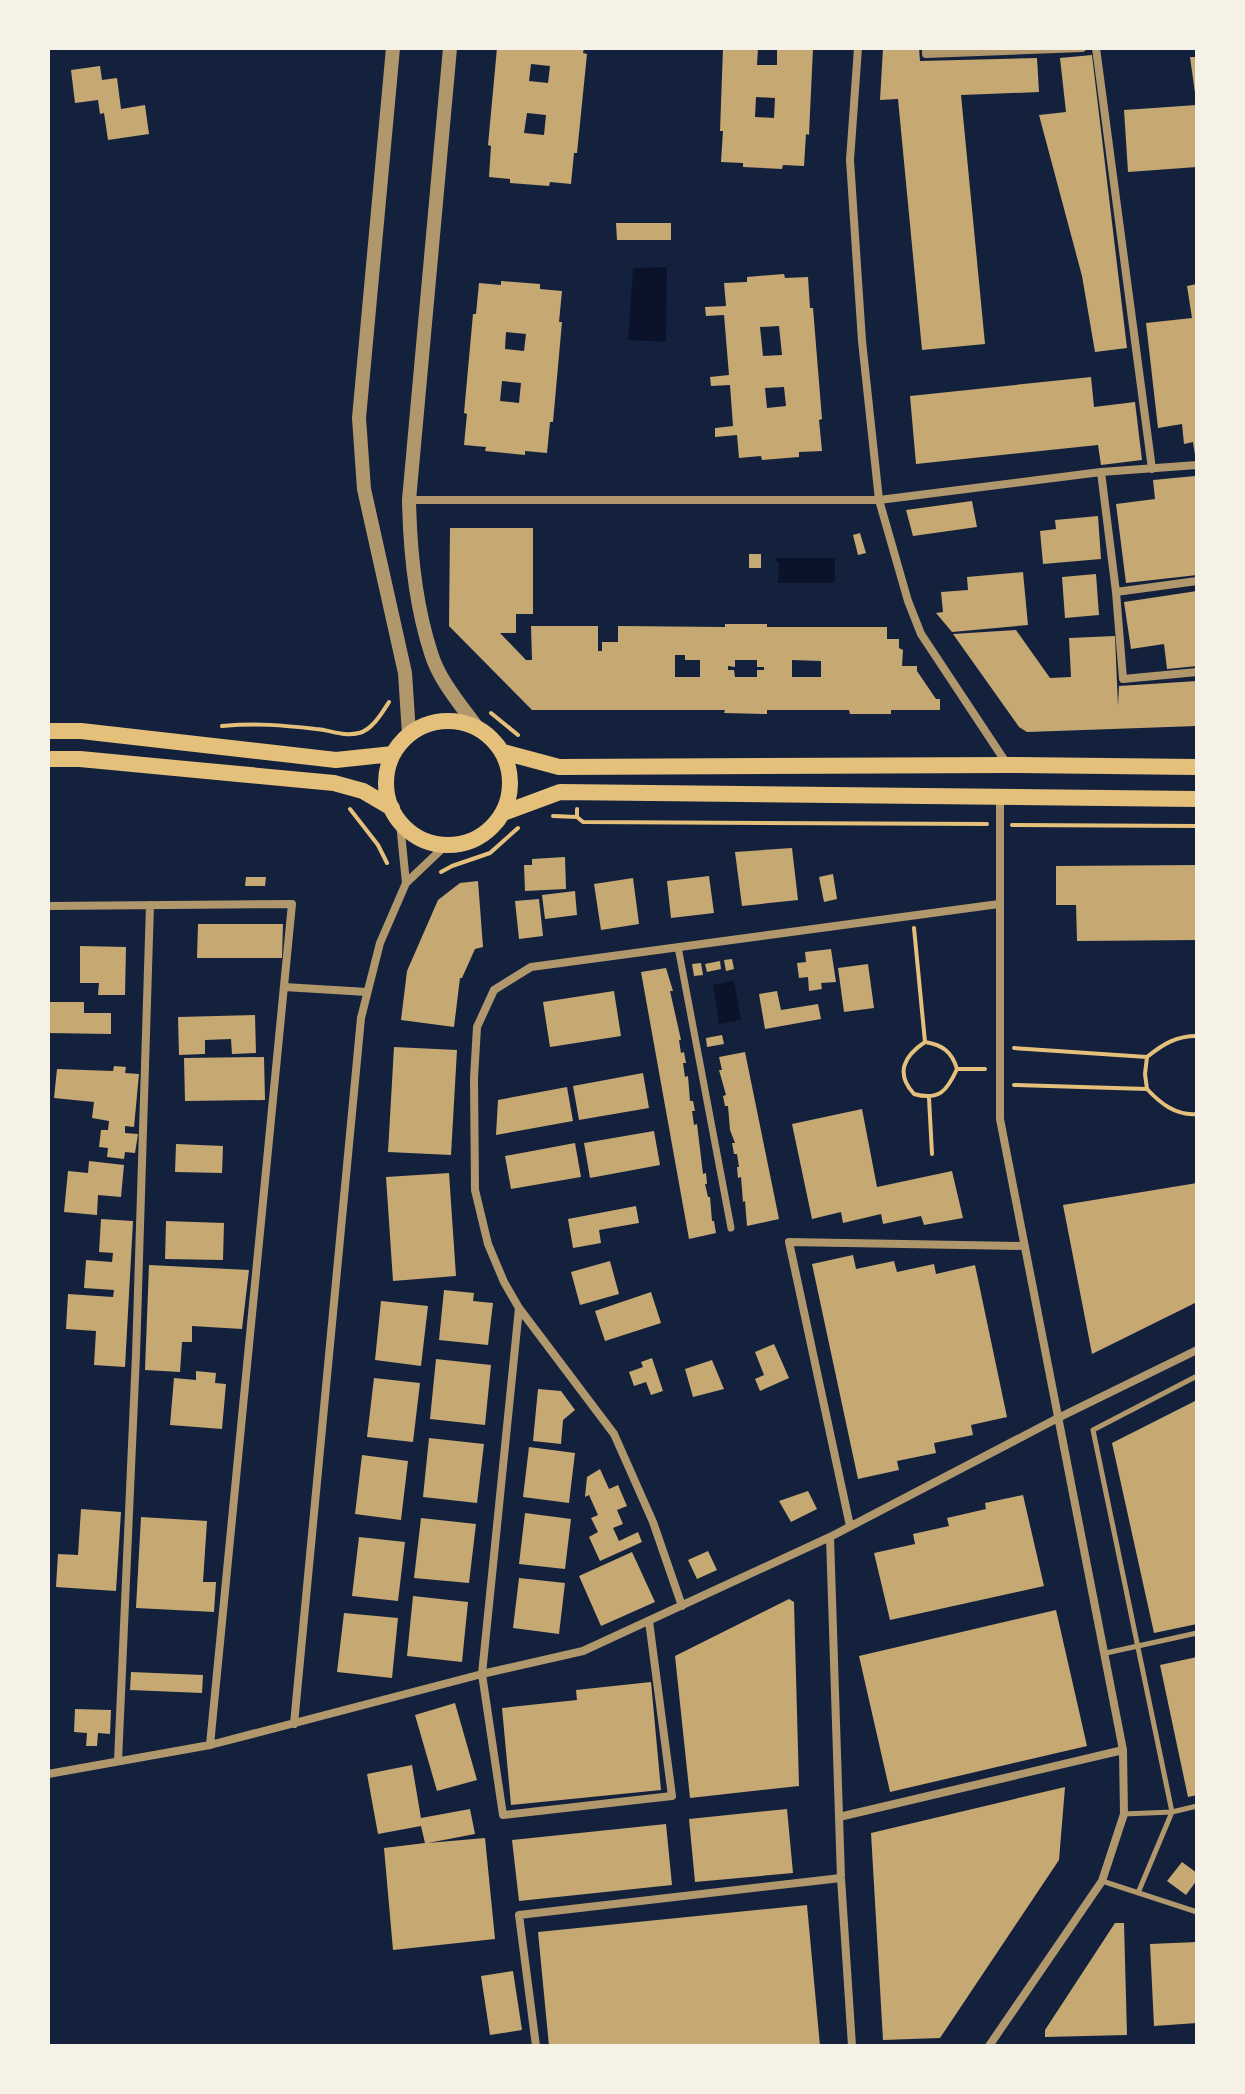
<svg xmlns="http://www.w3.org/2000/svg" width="1245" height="2094" font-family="Commissioner,sans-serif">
<rect width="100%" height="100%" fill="#14213d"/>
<path fill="#0b132b" d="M667 267 666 342 628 340 633 268Z
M775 558H835V583H778L779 562 775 561Z
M734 981 741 1020 719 1024 713 985Z"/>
<path fill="#c6a872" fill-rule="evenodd" d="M497 48H584L583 53 587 54 577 153H574L571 184 550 182 549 186 510 183V179L489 177 491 146 488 145ZM531 64 550 66 548 83 529 81ZM527 113 546 115 544 135 524 133Z
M723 48H758L757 65H777V48H813L809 135 806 134 804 166 783 165 782 169 743 167V163L721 162 723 131H720ZM756 97 775 98 774 118 755 117Z
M883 48H919L920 61 1037 58 1039 92 961 95 985 344 922 350 898 99 880 100Z
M1092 55 1127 348 1095 352 1082 276 1039 115 1066 112 1060 58Z
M1190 57H1197V93H1195Z
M100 66 102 80 117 78 121 109 145 105 149 134 108 140 104 113 100 114 98 100 75 103 71 70Z
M1197 105V167L1128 172 1124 110Z
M616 223H671V240H617Z
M784 274 785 278 808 277 810 308H813L822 419 819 420 822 451 799 452V457L762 460 761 456 739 458 737 435 715 437V428L733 426 730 385 711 386 710 377 729 375 724 315 706 316 705 307 726 306 724 283 747 282V277ZM779 326 782 355 763 356 760 327ZM784 387 786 406 767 408 765 388Z
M501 281 540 284V289L562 291 559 322H562L553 422H550L547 453 525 451V455L485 451 486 447 464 445 467 414 464 413 473 314H476L479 283 501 285ZM506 332 526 334 524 351 505 349ZM502 381 521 383 519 403 500 401Z
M1197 284V455H1195L1193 442 1184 444 1182 424 1158 428 1146 323 1192 318 1187 286Z
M1091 377 1094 407 1135 402 1142 460 1101 465 1098 445 916 464 910 396Z
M1195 476 1197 575 1126 583 1116 504 1155 499 1153 480Z
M972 501 977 527 913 536 906 510Z
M1098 516 1101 559 1043 564 1040 531 1056 529 1055 520Z
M450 528H533V614H516V633H500L526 660H532L531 626H598V651H602V642H618V626L725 627V624H767V627H887V639H899V648L903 650 902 666H917V671L936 699H940V710H891V714H850L849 710H767V714L724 713 725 710H532L449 626ZM675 655H685V660H700V677H675ZM735 660H757V667H764V670H757V677H735L734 670H728V666L735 667ZM792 660 821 661V677H792Z
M860 533 866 553 858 555 853 535Z
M749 554H761V568H749Z
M1023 572 1028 625 952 632 936 613 943 612 941 592 968 590 967 577Z
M1096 574 1099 615 1065 618 1062 577Z
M1197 591V666L1167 669 1164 644 1131 649 1124 602Z
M1016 630 1050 678 1071 677 1069 638 1115 636 1118 706 1119 686 1197 681V726L1027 732 1019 727 953 634Z
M792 848 798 900 742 906 735 852Z
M565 857 566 889 525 891 524 865H532V859Z
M1197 865V940L1077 941 1076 905H1056V866Z
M833 874 837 899 824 902 819 877Z
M709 876 714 913 671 918 667 881Z
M246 877H266L265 886H245Z
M633 878 639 924 601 930 594 884Z
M478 881 483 947 475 949 462 978H460L454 1027 401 1020 407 971 438 900 460 883Z
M575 891 577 915 545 919 542 895Z
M539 899 543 936 519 939 515 901Z
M198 924H283L282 958H197Z
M80 946 126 947 125 995H98L99 983H80Z
M831 949 836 982 821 983 822 989 809 991 808 977 799 978 797 963 806 962 805 952Z
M732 959 734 969 726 971 724 960Z
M720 961 721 969 707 972 705 964Z
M701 963 703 975 694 976 692 964Z
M868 964 874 1008 844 1012 838 968Z
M666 968 673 991H670L681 1040H679L681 1053 684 1052 686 1063H683L685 1077 688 1076 690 1101H693L695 1111H692L694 1125 697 1124 703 1174 706 1173 707 1184H705L708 1197H710L712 1221H714L716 1233 689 1239 641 972Z
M614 991 621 1036 550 1047 543 1002Z
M777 991 781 1010 818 1004 821 1019 765 1029 759 994Z
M48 1002H84V1013H111V1034L48 1033Z
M255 1015 256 1053 232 1054 231 1039 205 1040V1054L179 1055 178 1017Z
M722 1035 724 1044 707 1047 706 1038Z
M394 1047 457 1050 451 1155 388 1152Z
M745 1052 779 1219 747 1226 745 1201 743 1202 741 1177 738 1178 737 1167H739L737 1154H734L732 1143H735L730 1130 728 1106H725L723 1096 726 1095 719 1070H722L719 1057Z
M264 1057 265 1100 185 1101 184 1058Z
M114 1066 126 1067 125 1073 139 1074 134 1127 125 1126V1133L138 1134 135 1153 125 1152 124 1159 107 1157 108 1148 99 1147 101 1130H108L109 1121 92 1118 94 1102 54 1098 57 1069 113 1071Z
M643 1073 649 1108 579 1120 573 1086Z
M567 1087 573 1121 496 1135 498 1100Z
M862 1109 877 1187 952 1171 963 1218 924 1225 921 1216 883 1224 881 1214 843 1223 841 1212 812 1219 792 1124Z
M654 1131 660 1165 590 1178 584 1143Z
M575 1143 581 1177 511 1189 505 1156Z
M176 1144 223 1146 222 1173 175 1172Z
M89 1161 124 1165 121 1197 98 1195 97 1215 64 1212 68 1171 88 1173Z
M449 1173 456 1276 393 1281 386 1177Z
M1197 1183V1302L1092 1354 1063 1205Z
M636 1206 639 1223 599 1230 601 1243 573 1248 568 1219Z
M101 1219 133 1221 125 1367 94 1365 96 1331 66 1329 68 1294 113 1297 114 1290 84 1288 86 1260 112 1262 113 1253 99 1252Z
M166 1221 224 1223 223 1260 165 1259Z
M853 1255 856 1269 894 1261 897 1272 934 1264 936 1274 975 1265 1007 1417 971 1425 973 1435 934 1443 936 1453 897 1461 899 1470 858 1479 812 1264Z
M610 1261 619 1294 580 1305 571 1272Z
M149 1265 249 1270 242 1329 192 1326V1342H182L180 1372 145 1370Z
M444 1290 474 1293 473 1301 493 1303 488 1345 439 1340Z
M651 1292 661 1323 605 1341 595 1311Z
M381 1301 428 1306 421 1366 375 1360Z
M774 1344 789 1378 760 1391 755 1379 764 1375 755 1352Z
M652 1358 663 1391 651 1395 646 1382 634 1386 629 1372 643 1367 641 1362Z
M436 1359 491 1365 485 1425 430 1419Z
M712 1360 724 1389 693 1397 685 1369Z
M196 1371 216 1373 215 1383 226 1384 222 1429 170 1425 174 1378 196 1380Z
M374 1378 420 1383 413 1442 367 1437Z
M538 1389 561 1391 575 1410 563 1420 561 1444 533 1441Z
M1197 1400V1624L1154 1633 1112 1443Z
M429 1438 484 1444 477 1503 423 1497Z
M529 1447 575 1453 569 1503 523 1497Z
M362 1455 408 1461 401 1520 355 1514Z
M600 1469 609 1489 618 1485 627 1506 617 1510 623 1524 613 1528 619 1541 638 1532 642 1542 600 1561 589 1537 598 1532 591 1518 598 1515 589 1495 585 1497 587 1477Z
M808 1491 817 1509 791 1522 779 1501Z
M1023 1495 1044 1586 890 1620 874 1553 915 1544 913 1534 949 1526 947 1518 986 1509 985 1503Z
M81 1509 121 1512 116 1591 56 1587 58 1554 78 1555Z
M525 1513 571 1519 565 1569 519 1564Z
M141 1517 207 1521 203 1582H216L214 1612 136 1608Z
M421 1518 476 1524 469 1583 414 1578Z
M359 1537 405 1542 398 1601 352 1596Z
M708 1551 717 1570 697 1579 688 1560Z
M632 1552 655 1602 601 1626 579 1576Z
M519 1578 565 1583 559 1634 513 1628Z
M413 1596 468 1602 462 1662 407 1656Z
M789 1599 794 1602 799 1786 690 1798 675 1656Z
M1056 1610 1087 1746 890 1792 859 1656Z
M344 1613 398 1618 392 1678 337 1672Z
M1197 1657V1795L1188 1797 1160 1665Z
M131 1672 203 1675 202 1693 130 1690Z
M651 1682 661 1790 511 1805 502 1708 577 1700 576 1690Z
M455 1703 477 1780 437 1791 415 1715Z
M75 1709 111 1710 110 1734 98 1733 97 1746H86L87 1733 74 1732Z
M412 1765 421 1818 470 1809 475 1834 428 1843 485 1838 495 1939 393 1950 384 1848 425 1843 421 1826 378 1834 367 1774Z
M1065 1787 1059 1860 940 2038 883 2040 871 1833Z
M787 1809 793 1873 695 1882 689 1819Z
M666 1824 672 1885 519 1901 512 1840Z
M1182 1862 1197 1873V1880L1186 1895 1167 1881Z
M807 1905 820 2046H549L538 1932Z
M1115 1923H1124L1127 2035 1045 2037V2030Z
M1197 1942V2023L1154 2026 1150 1944Z
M513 1971 522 2030 490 2035 481 1976Z"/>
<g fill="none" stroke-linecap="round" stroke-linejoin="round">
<path stroke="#e5c07b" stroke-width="4" d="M491 713 518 735
M222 726C257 723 281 725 316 729 331 730 343 737 359 733 372 730 382 713 389 702
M350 809 378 845 387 863
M577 809V817L583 822 987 824
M553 816 577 817
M1012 825 1197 826
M441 872 452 866 490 853 518 828
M914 928 925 1042C943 1045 952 1052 957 1069H985
M925 1042C904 1056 895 1073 914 1094 939 1101 947 1091 957 1069
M1014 1048 1147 1057C1163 1044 1176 1036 1197 1036
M1014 1085 1147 1089C1160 1103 1176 1116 1197 1114
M1147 1089 1145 1074 1147 1057
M929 1098 932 1154"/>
<path stroke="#b1986c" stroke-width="5" d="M1106 1653 1197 1633
M1124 1814 1172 1812 1197 1806
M1102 1881 1197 1912
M1138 1893 1172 1812 1093 1430 1197 1376"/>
<path stroke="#b1986c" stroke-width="7" d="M678 947 731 1228"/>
<path stroke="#b1986c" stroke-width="8" d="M858 48 850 160 862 341 879 500 908 601 921 634 1007 764
M926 48V54L1082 48
M1096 48 1152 469
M1101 472 1116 592 1123 679 1197 672
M409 500H879L1101 472 1197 465
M1116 592 1197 581
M400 823 406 883
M48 906 292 904 210 1745
M284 987 367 992
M519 1308 482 1674 503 1815 672 1796 649 1621
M850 1526 789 1242 1024 1246
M830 1537 841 1878 852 2046
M682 1606 653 1522 614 1434 519 1308 504 1282 488 1244 475 1190 474 1078 477 1027 494 990 531 967 999 904
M294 1724 361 1018 380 943 406 883 446 845
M118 1761 136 1355 150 905
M48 1774 210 1745 482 1674 583 1651 830 1537 1058 1418 1197 1350
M839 1817 1123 1750
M536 2046 519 1915 841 1878
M989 2046 1102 1881 1124 1814 1123 1750 1000 1119V797"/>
<path stroke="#b1986c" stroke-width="14" d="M393 48 359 418 364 489 405 673 409 734
M450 48 409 500C410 551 415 604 431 653 439 680 460 704 476 726"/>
<path stroke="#e5c07b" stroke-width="16" d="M386 783a62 62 0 1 1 124 0a62 62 0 1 1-124 0Z
M48 731H81L336 760 393 754
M503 752 559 767 1008 765 1197 767
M48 759H80L334 783 363 791 392 808
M503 813 560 792 1197 799"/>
</g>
<rect width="1245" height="2094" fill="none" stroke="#f6f1e7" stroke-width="100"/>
</svg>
